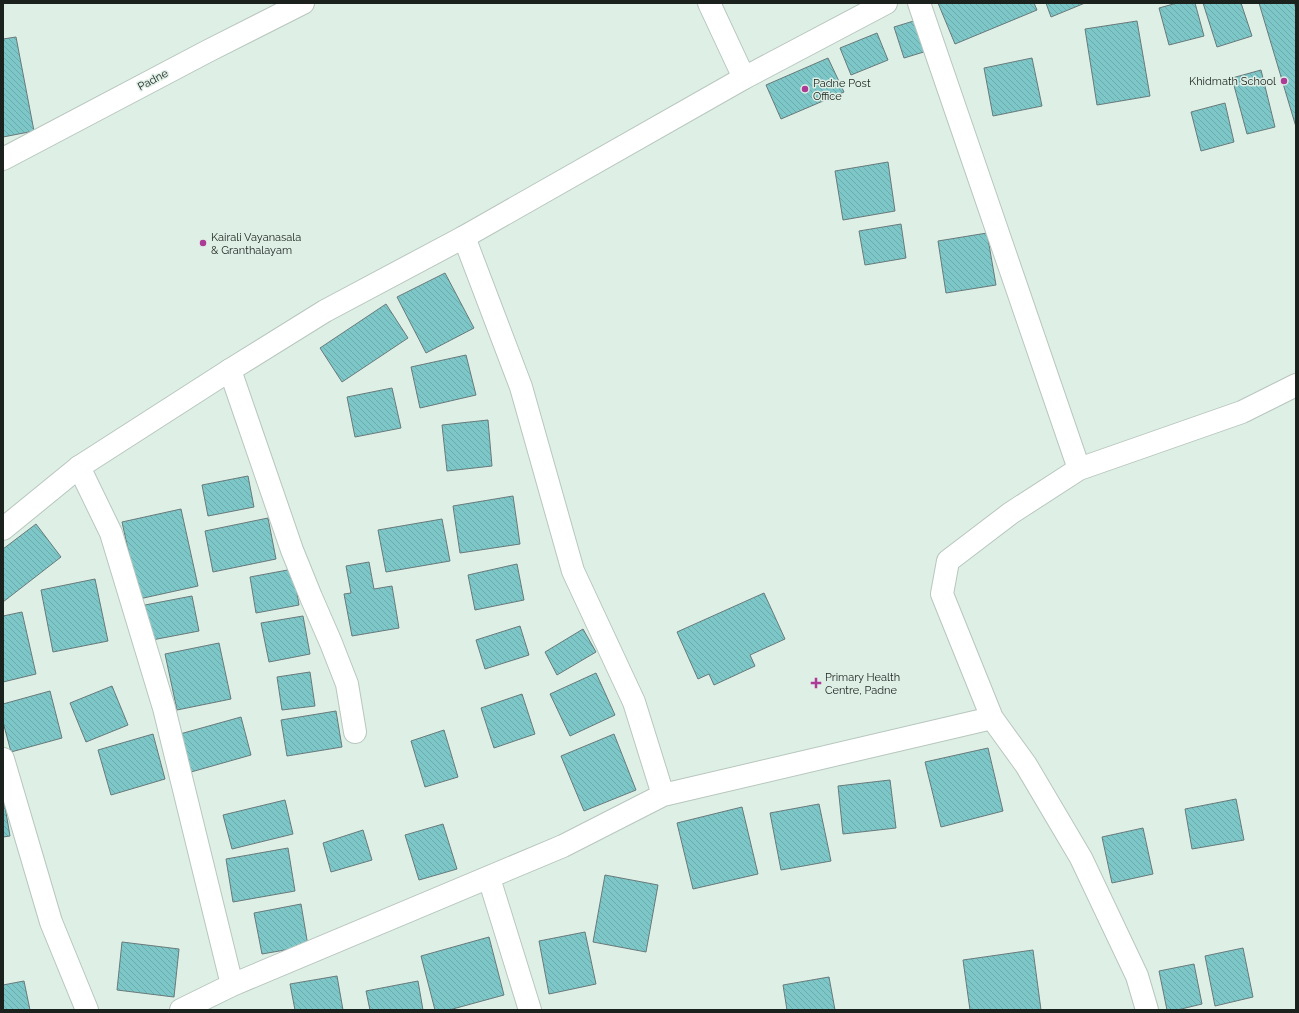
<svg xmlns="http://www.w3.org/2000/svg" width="1299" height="1013" font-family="Raleway,sans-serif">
<defs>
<pattern id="building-back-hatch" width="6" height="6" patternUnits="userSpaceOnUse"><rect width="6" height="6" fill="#7dc7c8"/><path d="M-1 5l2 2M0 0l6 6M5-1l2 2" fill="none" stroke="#6babab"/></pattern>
</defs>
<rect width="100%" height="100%" fill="#deefe6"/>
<path fill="url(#building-back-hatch)" stroke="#687a7a" d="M938 3H1034L1037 10 955 44Z
M1046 3H1085L1051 17Z
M1177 3H1195L1204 36 1169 45 1159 8Z
M1203 3H1241L1252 36 1217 47Z
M1259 3H1294L1296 9V127Z
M917 20 927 51 904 58 894 27Z
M1137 21 1150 96 1097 105 1085 29Z
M877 33 888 60 851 75 840 48Z
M16 37 34 131 3 137V39Z
M828 58 844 92 781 119 766 85Z
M1032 58 1042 106 993 116 984 68Z
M1261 70 1275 127 1247 134 1232 78Z
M1225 103 1234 142 1201 151 1191 112Z
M888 162 895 211 843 220 835 171Z
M901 224 906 258 865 265 859 231Z
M987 233 996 285 946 293 938 241Z
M445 273 474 328 426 353 397 297Z
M386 304 408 338 342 382 320 348Z
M466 355 476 395 420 408 411 367Z
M392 388 401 428 355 437 347 397Z
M488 420 492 466 447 471 442 425Z
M248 476 254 507 208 516 202 485Z
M513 496 520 544 460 553 453 506Z
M181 509 198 586 139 599 122 522Z
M268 518 276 559 213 572 205 531Z
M442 519 450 561 386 572 378 530Z
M36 524 61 557 3 602V549Z
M369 562 374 589 392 586 399 628 352 636 344 594 351 593 346 566Z
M517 564 524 600 475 610 468 575Z
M293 569 299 605 256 613 250 577Z
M95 579 108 641 53 652 41 590Z
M764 593 785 639 750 655 755 666 714 685 709 674 698 679 677 632Z
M192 596 199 631 152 640 145 605Z
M22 612 36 674 3 682V616Z
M303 616 310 654 269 662 261 623Z
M520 626 529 655 485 669 476 640Z
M583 629 596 652 557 675 545 652Z
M219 643 231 699 177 710 165 654Z
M310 672 315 706 282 710 277 677Z
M596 673 615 715 570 736 550 694Z
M112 686 128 725 86 742 70 703Z
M50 691 62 738 11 752 3 722V704Z
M522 694 535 734 494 748 481 708Z
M336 711 342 747 287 756 281 720Z
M241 717 251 755 191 772 180 734Z
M444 730 458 777 425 787 411 741Z
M153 734 165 779 111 795 98 750Z
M614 734 636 790 584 811 561 756Z
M988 748 1003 811 941 827 925 762Z
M890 780 896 828 843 834 838 786Z
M3 795 10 836 3 837Z
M1236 799 1244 840 1192 849 1185 809Z
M285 800 293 834 232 849 223 815Z
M819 804 831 861 781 870 770 813Z
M742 807 758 874 693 889 677 823Z
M443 824 457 869 419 880 405 835Z
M1143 828 1153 874 1112 883 1102 837Z
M363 830 372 860 331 872 323 843Z
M288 848 295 891 233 902 226 859Z
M605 875 658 885 646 952 593 942Z
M301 904 308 946 262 954 254 913Z
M585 932 596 984 549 994 539 941Z
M489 937 504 995 449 1010H435L421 956Z
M122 942 179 949 174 997 117 990Z
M1243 948 1253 997 1215 1006 1205 956Z
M1033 950 1041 1010H970L963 960Z
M1194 964 1202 1004 1177 1010H1167L1159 971Z
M337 976 343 1010H295L290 984Z
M829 977 835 1010H787L783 985Z
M24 981 30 1010H3V985Z
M418 981 423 1010H370L366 991Z"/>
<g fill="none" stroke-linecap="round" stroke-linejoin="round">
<g stroke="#b7c7be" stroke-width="24">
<path id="street" d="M709 3 744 78
M919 3 1079 469
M3 159 208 51 303 3
M464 237 521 387 573 571 634 702 663 795 992 718
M230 370 292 550 311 597 331 643 347 684 355 732
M79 467 111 533 164 708 232 985
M3 759 51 922 87 1010
M489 878 530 1010
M181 1010 232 985 563 846 663 795
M1147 1010 1137 976 1081 858 1026 765 992 718 942 594 948 561 1011 513 1079 469 1242 412 1296 385"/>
</g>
<g stroke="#b7c7be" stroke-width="24">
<path id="secondary" d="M3 529 79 467 230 370 325 311 464 237 744 78 886 3"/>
</g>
<use href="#street" stroke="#fff" stroke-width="22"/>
<use href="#secondary" stroke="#fff" stroke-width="22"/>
</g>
<g fill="#ad3b96" stroke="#deefe6" stroke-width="1.5">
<circle cx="1284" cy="81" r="4"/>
<circle cx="805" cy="89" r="4"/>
<circle cx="203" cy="243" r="4"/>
<path d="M814 677h4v4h4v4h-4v4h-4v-4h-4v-4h4z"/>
</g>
<g text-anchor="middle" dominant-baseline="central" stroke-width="3" stroke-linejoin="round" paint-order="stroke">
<g font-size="11" fill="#1b211d" stroke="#deefe6">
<text transform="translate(153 80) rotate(-28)">Padne</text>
</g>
<g font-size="11" fill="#1b211d" stroke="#deefe6" text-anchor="start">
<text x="1276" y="81" text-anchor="end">Khidmath School</text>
<text x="813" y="83">Padne Post<tspan x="813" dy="13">Office</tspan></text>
<text x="211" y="237">Kairali Vayanasala<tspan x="211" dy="13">&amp; Granthalayam</tspan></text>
<text x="825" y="677">Primary Health<tspan x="825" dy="13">Centre, Padne</tspan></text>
</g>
</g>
<rect width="1299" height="1013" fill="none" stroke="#1b211d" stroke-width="8"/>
</svg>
